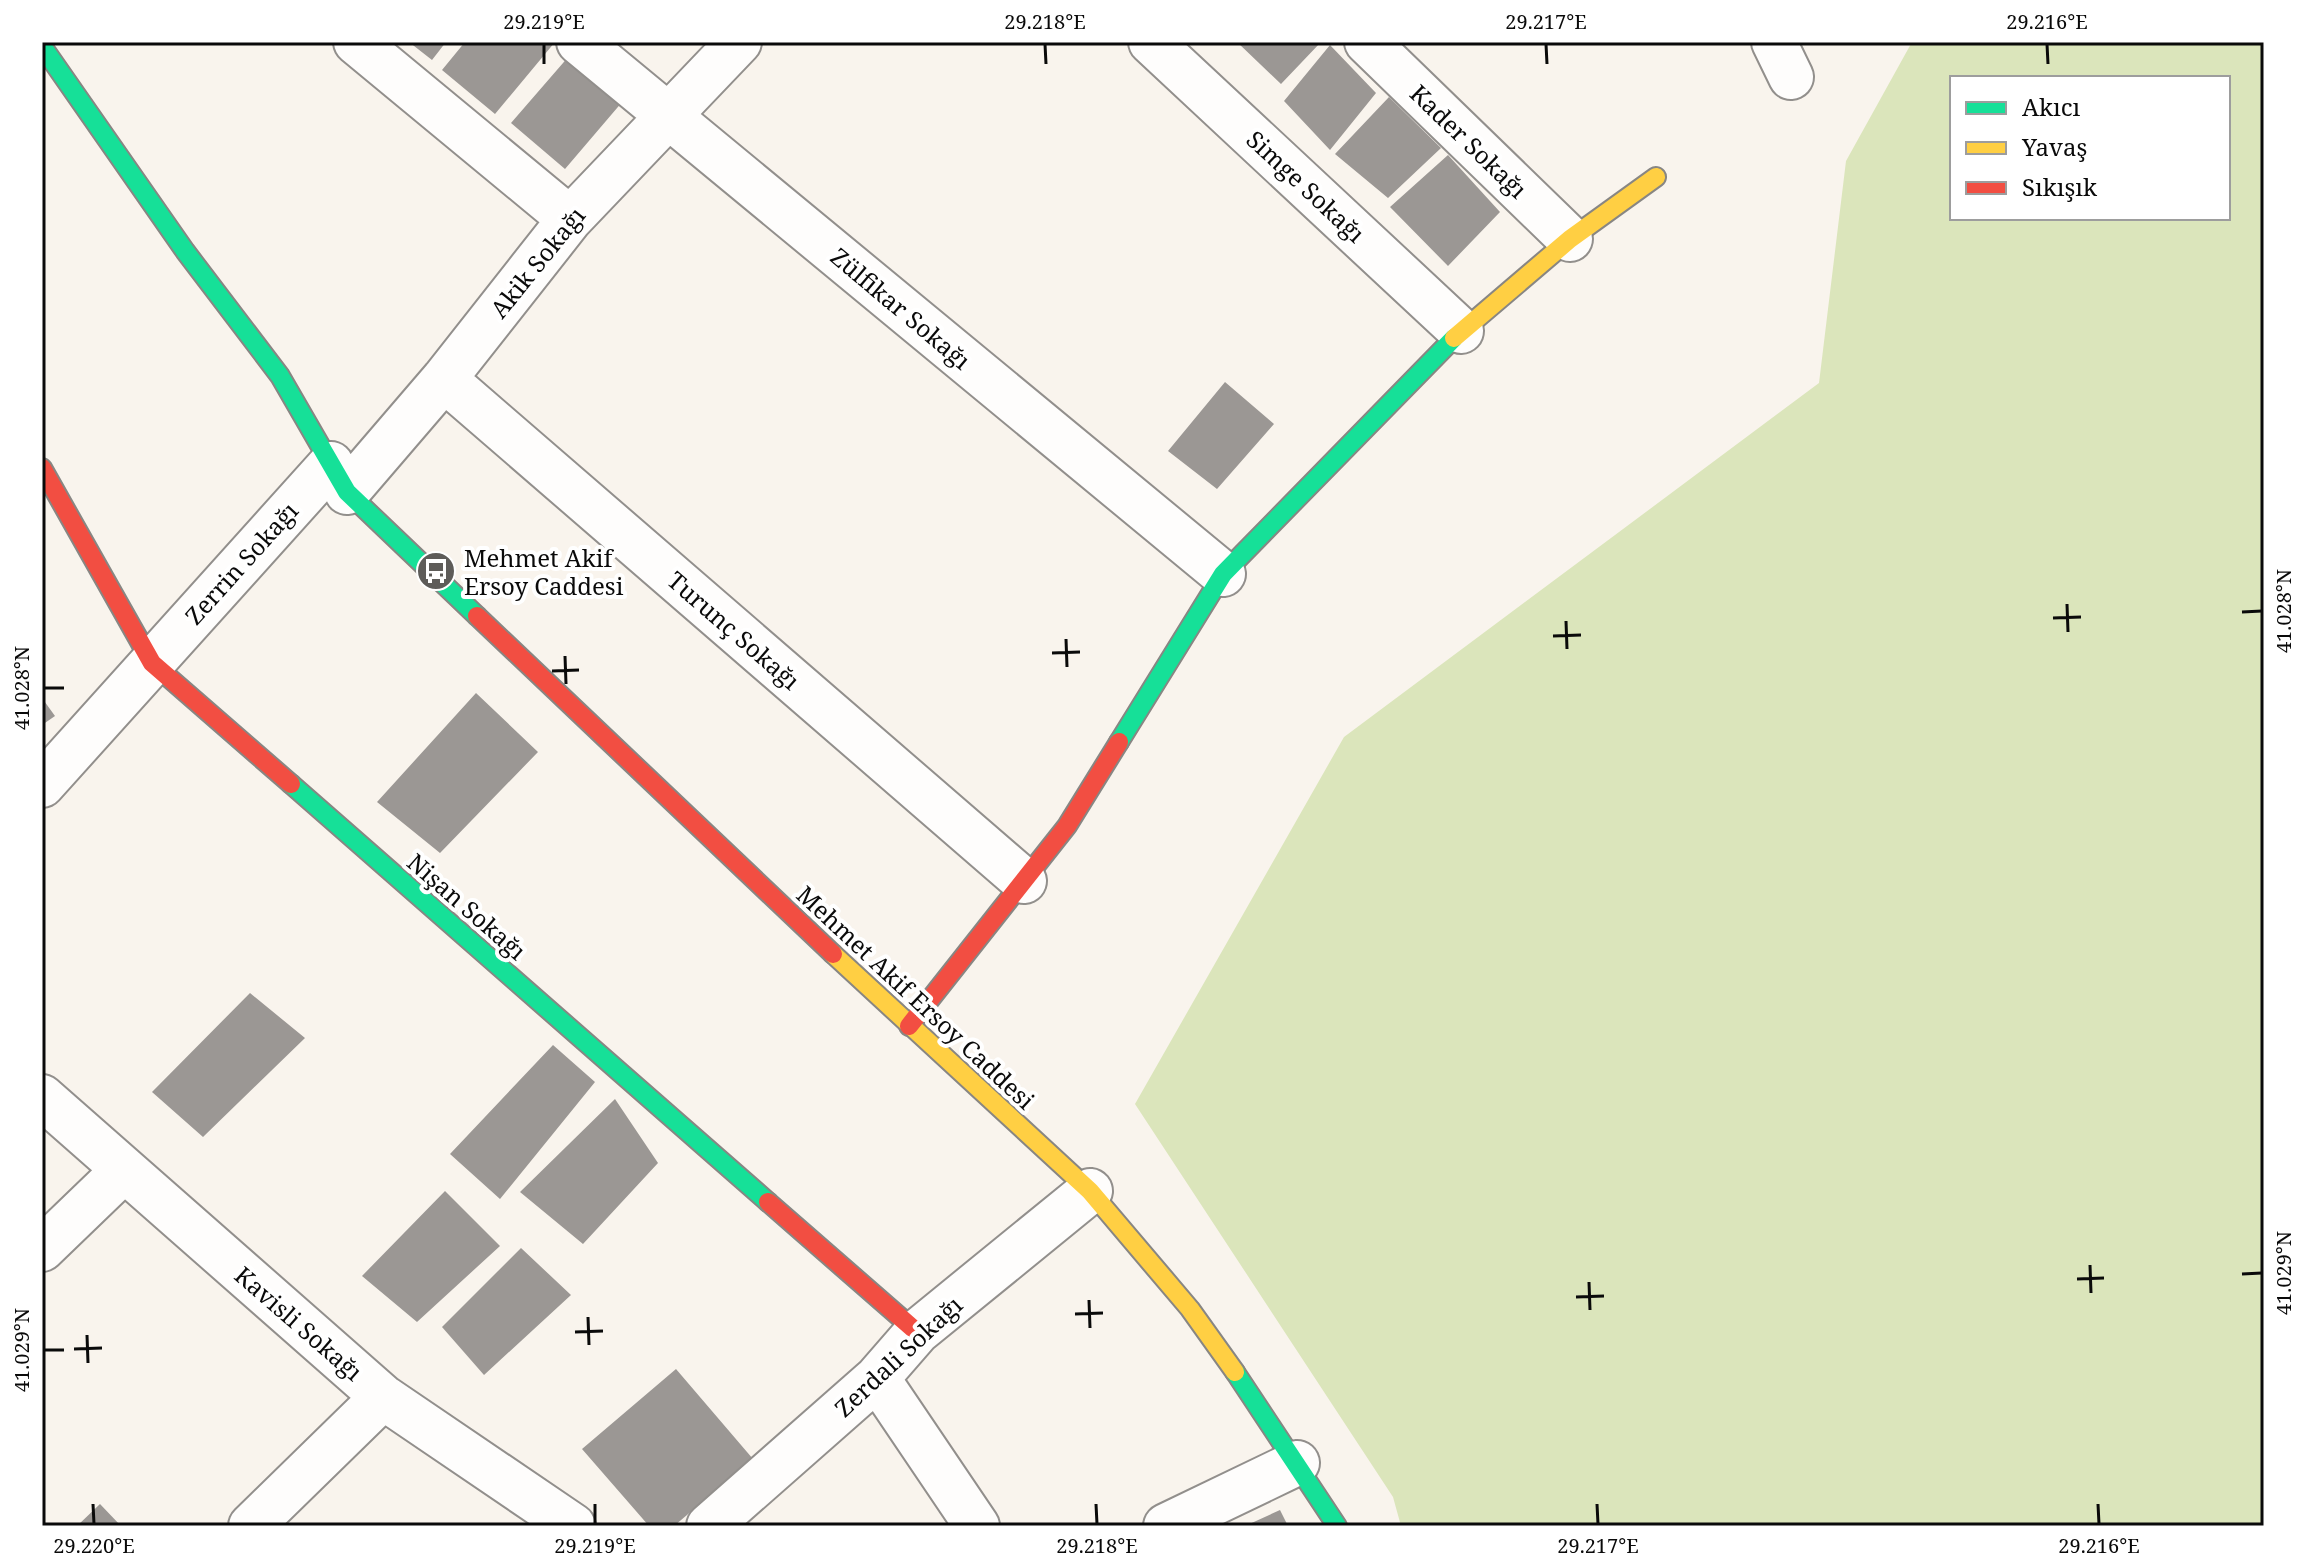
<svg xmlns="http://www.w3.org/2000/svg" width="2306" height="1568" font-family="'Noto Serif',serif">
<rect width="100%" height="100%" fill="#f9f4ed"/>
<path fill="#dbe5bb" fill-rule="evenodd" d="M1912 42H2264V1526H1401L1393 1497 1135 1104 1344 737 1819 383 1846 161ZM1952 78H2228V218H1952Z"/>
<path fill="#9b9794" d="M409 42H446L432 60Z
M465 42H555L495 114 442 70Z
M1237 42H1321L1281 84Z
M1330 45 1376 93 1330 150 1284 101Z
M576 48 629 94 565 169 511 123Z
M1389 97 1441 148 1388 198 1335 154Z
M1448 155 1500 212 1448 266 1390 207Z
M1225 382 1274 424 1217 489 1168 451Z
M476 693 538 752 440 853 377 802Z
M42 698 55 716 42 725Z
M250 993 305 1038 203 1137 152 1092Z
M553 1045 595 1082 500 1199 450 1154Z
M615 1099 658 1163 583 1244 520 1192Z
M445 1191 500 1246 417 1322 362 1276Z
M521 1248 571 1295 484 1375 442 1327Z
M676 1369 753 1459 674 1526H649L582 1449Z
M100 1504 121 1526H77Z
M1280 1510 1288 1526H1245Z"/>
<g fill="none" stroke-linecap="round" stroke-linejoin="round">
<g stroke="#928f8c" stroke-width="48">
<path id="street" d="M356 42 570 219
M579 42 1223 574
M1151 42 1461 331
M1367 42 1570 239
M1774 42 1791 77
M444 379 1024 881
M347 492 444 379 570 219 739 42
M42 785 331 464
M42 1097 383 1397 573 1526
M42 1249 124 1170
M877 1378 977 1526
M251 1526 383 1397
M709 1526 877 1378 917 1332 1090 1191
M1166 1526 1297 1463"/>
</g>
<g stroke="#888683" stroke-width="22">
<path id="fast" d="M42 46 185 251 280 376 347 492 477 616
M1119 742 1223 574 1454 338
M291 784 768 1202
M1235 1372 1337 1526"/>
</g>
<g stroke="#888683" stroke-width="22">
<path id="slow" d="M1454 338 1570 239 1656 177
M833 954 1090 1191 1190 1309 1235 1372"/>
</g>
<g stroke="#888683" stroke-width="22">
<path id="jam" d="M42 468 152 663 291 784
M477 616 833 954
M909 1026 1067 826 1119 742
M768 1202 917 1332"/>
</g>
<use href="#street" stroke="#fefdfc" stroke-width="44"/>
<use href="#fast" stroke="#16e098" stroke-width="18"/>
<use href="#slow" stroke="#ffcf43" stroke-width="18"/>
<use href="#jam" stroke="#f24e42" stroke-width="18"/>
</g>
<path fill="none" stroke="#0a0a0a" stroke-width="3" d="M544 44V64M1045 44 1046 64M1546 44 1547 64M2047 44 2048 64M2067 604 2068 632M2242 612 2262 611M2053 618 2081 617M1566 621 1567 649M1553 636 1581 635M1066 639 1067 667M1052 653 1080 652M565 656 566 684M552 671 579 670M44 688H64M2090 1265 2091 1293M2242 1274 2262 1273M2077 1279 2104 1278M1589 1282 1590 1310M1576 1297 1604 1296M1089 1300 1090 1328M1075 1314 1103 1313M588 1317 589 1345M575 1332 603 1331M87 1335 88 1363M74 1349 102 1348M44 1350H64M93 1504 94 1524M595 1504V1524M1096 1504 1097 1524M1597 1504 1598 1524M2098 1504 2099 1524"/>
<defs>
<g id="bus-disc" transform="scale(2)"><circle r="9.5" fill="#5e5c59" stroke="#fff"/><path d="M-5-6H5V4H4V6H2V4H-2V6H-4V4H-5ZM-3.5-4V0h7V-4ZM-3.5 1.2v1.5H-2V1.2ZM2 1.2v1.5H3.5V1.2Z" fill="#fff"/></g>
</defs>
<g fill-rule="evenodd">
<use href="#bus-disc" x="436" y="571"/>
</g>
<g text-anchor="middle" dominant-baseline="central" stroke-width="8" stroke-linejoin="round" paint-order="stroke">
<g font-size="24" fill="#0a0a0a" stroke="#fff">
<text transform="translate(1469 141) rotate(44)">Kader Sokağı</text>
<text transform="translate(1306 186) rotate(43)">Simge Sokağı</text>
<text transform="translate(537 262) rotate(-51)">Akik Sokağı</text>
<text transform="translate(901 308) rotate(40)">Zülfikar Sokağı</text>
<text transform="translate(241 563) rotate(-48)">Zerrin Sokağı</text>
<text transform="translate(734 630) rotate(41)">Turunç Sokağı</text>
<text transform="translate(467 906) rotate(41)">Nişan Sokağı</text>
<text transform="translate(916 997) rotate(43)">Mehmet Akif Ersoy Caddesi</text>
<text transform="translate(299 1323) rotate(41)">Kavisli Sokağı</text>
<text transform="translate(898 1356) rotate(-43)">Zerdali Sokağı</text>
</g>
<g font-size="24" fill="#0a0a0a" stroke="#fff" text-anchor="start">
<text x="464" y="557">Mehmet Akif<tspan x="464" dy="28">Ersoy Caddesi</tspan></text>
</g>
</g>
<rect width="2306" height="1568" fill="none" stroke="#ffffff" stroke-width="88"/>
<rect x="1950" y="76" width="280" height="144" fill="#ffffff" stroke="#9d9d9d" stroke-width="2"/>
<rect x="1966" y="102" width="40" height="12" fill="#16e098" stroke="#9d9d9d" stroke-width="2"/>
<text x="2022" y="116" font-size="24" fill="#0a0a0a">Akıcı</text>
<rect x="1966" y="142" width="40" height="12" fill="#ffcf43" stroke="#9d9d9d" stroke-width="2"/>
<text x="2022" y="156" font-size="24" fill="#0a0a0a">Yavaş</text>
<rect x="1966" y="182" width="40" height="12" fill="#f24e42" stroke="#9d9d9d" stroke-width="2"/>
<text x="2022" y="196" font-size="24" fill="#0a0a0a">Sıkışık</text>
<rect x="44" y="44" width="2218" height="1480" fill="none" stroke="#0a0a0a" stroke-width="3"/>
<g font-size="20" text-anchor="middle" fill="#0a0a0a">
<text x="544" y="29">29.219°E</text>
<text x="1045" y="29">29.218°E</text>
<text x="1546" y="29">29.217°E</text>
<text x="2047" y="29">29.216°E</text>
<text transform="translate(2284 611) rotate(-90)" y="7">41.028°N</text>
<text transform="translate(22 688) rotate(-90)" y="7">41.028°N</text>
<text transform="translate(2284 1273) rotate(-90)" y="7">41.029°N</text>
<text transform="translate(22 1350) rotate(-90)" y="7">41.029°N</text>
<text x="94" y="1553">29.220°E</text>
<text x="595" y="1553">29.219°E</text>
<text x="1097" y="1553">29.218°E</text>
<text x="1598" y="1553">29.217°E</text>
<text x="2099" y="1553">29.216°E</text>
</g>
</svg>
